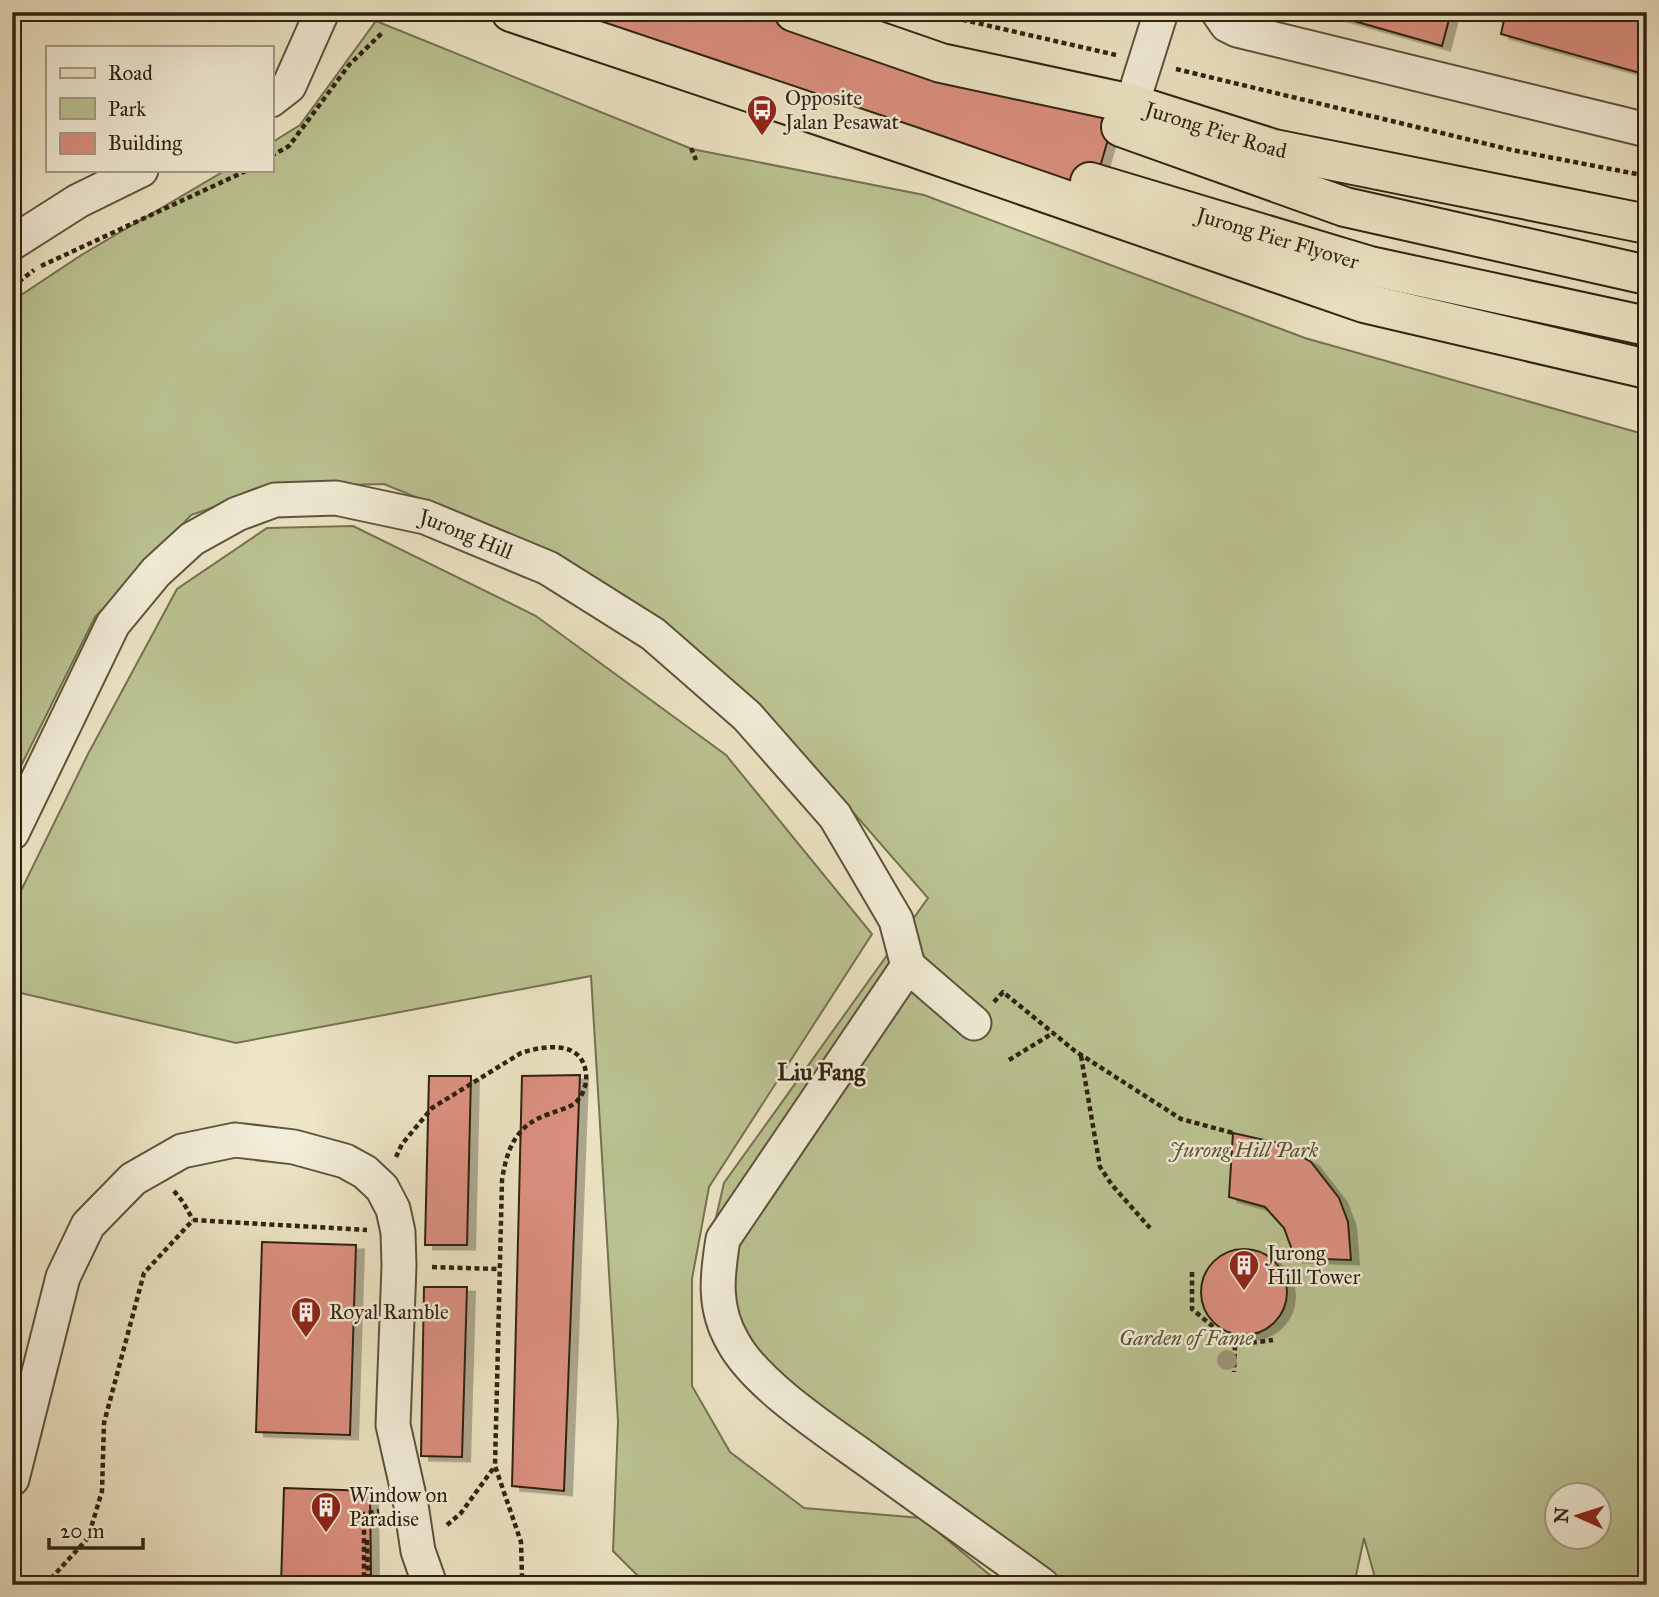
<svg xmlns="http://www.w3.org/2000/svg" width="1659" height="1597" font-family="'IM FELL Great Primer',serif">
<defs>
<filter id="shadow"><feDropShadow dx="8" dy="4.5" stdDeviation="0" flood-color="#0004"/></filter>
</defs>
<rect width="100%" height="100%" fill="#ede5c5"/>
<filter id="stains"><feTurbulence type="fractalNoise" baseFrequency=".00286" numOctaves="4"/><feColorMatrix values="0 0 0 0 .2 0 0 0 0 .09 0 0 0 0 .02 0 0 0 .5 -.17"/></filter>
<radialGradient id="worn" r=".72"><stop offset=".6" stop-color="#630" stop-opacity="0"/><stop offset="1" stop-color="#630" stop-opacity=".3"/></radialGradient>
<path fill="#bbc392" stroke="#757252" stroke-width="2" fill-rule="evenodd" d="M376 21 692 149 924 195 1305 338 1647 435V1585H1377L1364 1538 1354 1585H1026L922 1500 786 1421 729 1356 703 1274 724 1183 928 898 797 748 543 549 384 484 272 487 191 515 95 617 12 784V301L83 254 226 170H271V143L300 125ZM1558 1496H1600V1538H1558Z
M353 526 536 616 726 755 872 934 709 1187 692 1279V1386L730 1452 804 1508 921 1518 1002 1585H647L613 1551 618 1421 591 976 236 1043 12 991V909L88 754 177 589 267 528Z"/>
<path fill="#dc9080" stroke="#2f2211" stroke-width="2" filter="url(#shadow)" d="M507 12H788L1116 112 1093 191Z
M1322 12H1451L1442 46Z
M1477 12H1647V75L1501 34 1504 20Z
M580 1075 564 1491 512 1486 522 1076Z
M429 1076H471L467 1245H425Z
M1233 1133 1278 1143 1311 1162 1339 1198 1348 1222 1351 1260 1295 1258 1284 1228 1265 1207 1229 1197Z
M262 1242 356 1245 350 1435 256 1432Z
M1201 1292a43 43 0 1 1 86 0a43 43 0 1 1-86 0Z
M424 1287H467L462 1457 421 1456Z
M284 1488 370 1491 371 1577 375 1585H281Z"/>
<g fill="none" stroke-linecap="round" stroke-linejoin="round">
<g stroke="#5e533e" stroke-width="37">
<g id="minor">
<path d="M1218 12 1227 25 1237 30 1647 130"/>
<path d="M271 100 289 86 322 12"/>
<path d="M1132 104 1161 12"/>
<path d="M12 243 78 201 141 170"/>
<path id="s1" d="M12 833 113 624 156 572 192 539 237 514 275 500 336 498 425 517 548 568 653 634 747 716 835 816 896 920 908 966"/>
<path d="M908 966 723 1239C717 1276 713 1308 733 1342 756 1385 829 1432 869 1461 926 1502 984 1543 1042 1585"/>
<path d="M908 966 974 1023"/>
<path d="M12 1479 63 1277 88 1225 133 1179 182 1151 235 1140 294 1147 345 1161 365 1172 382 1188 393 1209 398 1232 399 1266 393 1425 411 1505 418 1551 430 1585"/>
</g>
</g>
<g stroke="#2f2211" stroke-width="42">
<g id="major">
<path d="M511 12 910 146 1364 303 1647 369"/>
<path id="s2" d="M794 12 941 63 1132 104 1274 149 1647 224"/>
<path d="M1121 127 1345 207 1647 275"/>
<path id="s3" d="M1090 182 1370 266 1647 326"/>
</g>
</g>
<path stroke="#2f2211" stroke-width="4.5" stroke-dasharray="5 3.5" stroke-linecap="butt" d="M929 12 1116 55
M1176 69 1512 150 1647 176
M691 148 696 160
M271 156 289 146 349 65 383 32
M41 266 248 170
M12 287 34 270
M994 1002 1003 992 1075 1051 1181 1119 1233 1133
M1081 1056 1100 1167 1112 1185 1150 1228
M1009 1060 1053 1033
M396 1157 402 1144 432 1108 521 1053C545 1045 583 1040 586 1074 587 1083 584 1093 578 1100 571 1108 559 1110 549 1114 516 1125 507 1148 502 1180L495 1466 521 1542 522 1575 520 1585
M174 1191 183 1202 193 1220
M193 1220 367 1230
M432 1267 499 1269
M1192 1272V1309L1235 1345 1234 1372
M1235 1345 1273 1340
M447 1525 461 1513 495 1466
M367 1528V1523L380 1519
M367 1540 368 1579 371 1585
M45 1585 88 1538 102 1491 104 1423 144 1273 193 1220
M367 1585 364 1579V1514L379 1511"/>
<use href="#minor" stroke="#f3eed9" stroke-width="33"/>
<use href="#major" stroke="#ede5c5" stroke-width="38"/>
</g>
<circle fill="#9c9477" cx="1227" cy="1360" r="10"/>
<defs>
<g id="bus-pin" transform="scale(1.575)"><path d="M0 17L-7.5 6A9.5 9.5 0 1 1 7.5 6Z" fill="#8f2418" stroke="#f3eed9"/><path d="M-5-6H5V4H4V6H2V4H-2V6H-4V4H-5ZM-3.5-4V0h7V-4ZM-3.5 1.2v1.5H-2V1.2ZM2 1.2v1.5H3.5V1.2Z" fill="#fff"/></g>
<g id="building-pin" transform="scale(1.575)"><path d="M0 17L-7.5 6A9.5 9.5 0 1 1 7.5 6Z" fill="#8f2418" stroke="#f3eed9"/><path d="M-4-6H4V6H1V3H-1V6H-4ZM-2.5-4.3h1.7v1.8h-1.7ZM.8-4.3h1.7v1.8H.8ZM-2.5-1h1.7V.8h-1.7ZM.8-1h1.7V.8H.8Z" fill="#fff"/></g>
</defs>
<g fill-rule="evenodd">
<use href="#bus-pin" x="762" y="110"/>
<use href="#building-pin" x="1244" y="1265"/>
<use href="#building-pin" x="306" y="1312"/>
<use href="#building-pin" x="326" y="1507"/>
</g>
<g text-anchor="middle" dominant-baseline="central" stroke-width="5" stroke-linejoin="round" paint-order="stroke">
<g font-size="21" fill="#2f2211" stroke="#f3eed9" text-anchor="start">
<text x="785" y="98">Opposite<tspan x="785" dy="24">Jalan Pesawat</tspan></text>
<text x="1267" y="1253">Jurong<tspan x="1267" dy="24">Hill Tower</tspan></text>
<text x="329" y="1312">Royal Ramble</text>
<text x="349" y="1495">Window on<tspan x="349" dy="24">Paradise</tspan></text>
</g>
<g font-size="21" fill="#2f2211" stroke="#f3eed9">
<text stroke="none"><textPath href="#s2" startOffset="439">Jurong Pier Road</textPath></text>
<text stroke="none"><textPath href="#s3" startOffset="196">Jurong Pier Flyover</textPath></text>
<text stroke="none"><textPath href="#s1" startOffset="637">Jurong Hill</textPath></text>
</g>
<g font-size="21" font-style="italic" fill="#595238" stroke="#f3eed9">
<text x="1244" y="1150">Jurong Hill Park</text>
<text x="1186" y="1338">Garden of Fame</text>
</g>
<g font-size="23" font-weight="bold" fill="#2f2211" stroke="#f3eed9">
<text x="821" y="1072">Liu Fang</text>
</g>
</g>
<rect width="1659" height="1597" fill="none" stroke="#ede5c5" stroke-width="42"/>
<rect x="14" y="14" width="1631" height="1569" fill="none" stroke="#2f2211" stroke-width="3.5"/>
<rect x="21" y="21" width="1617" height="1555" fill="none" stroke="#2f2211" stroke-width="2"/>
<rect x="46" y="46" width="228" height="126" fill="#f3eed9" stroke="#a59c89" stroke-width="2"/>
<rect x="60" y="68" width="35" height="10" fill="#ede5c5" stroke="#a59c89" stroke-width="2"/>
<text x="108" y="80" font-size="21" fill="#2f2211">Road</text>
<rect x="60" y="98" width="35" height="21" fill="#bbc392" stroke="#a59c89" stroke-width="2"/>
<text x="108" y="116" font-size="21" fill="#2f2211">Park</text>
<rect x="60" y="133" width="35" height="21" fill="#dc9080" stroke="#a59c89" stroke-width="2"/>
<text x="108" y="150" font-size="21" fill="#2f2211">Building</text>
<g transform="translate(1578 1516) rotate(273)"><circle r="33" fill="#f3eed9" stroke="#a59c89" stroke-width="2"/>
<path d="M0-5L12 26L0 18L-12 26Z" fill="#8f2418"/>
<text y="-10" font-size="19" font-weight="bold" text-anchor="middle" fill="#2f2211">N</text>
</g>
<path d="M49 1538v10h94v-10" fill="none" stroke="#2f2211" stroke-width="3.5"/>
<text x="60" y="1538" font-size="21" fill="#2f2211" stroke="#f3eed9" stroke-width="5" paint-order="stroke">20 m</text>
<rect width="100%" height="100%" filter="url(#stains)"/>
<rect width="100%" height="100%" fill="url(#worn)"/>
</svg>
